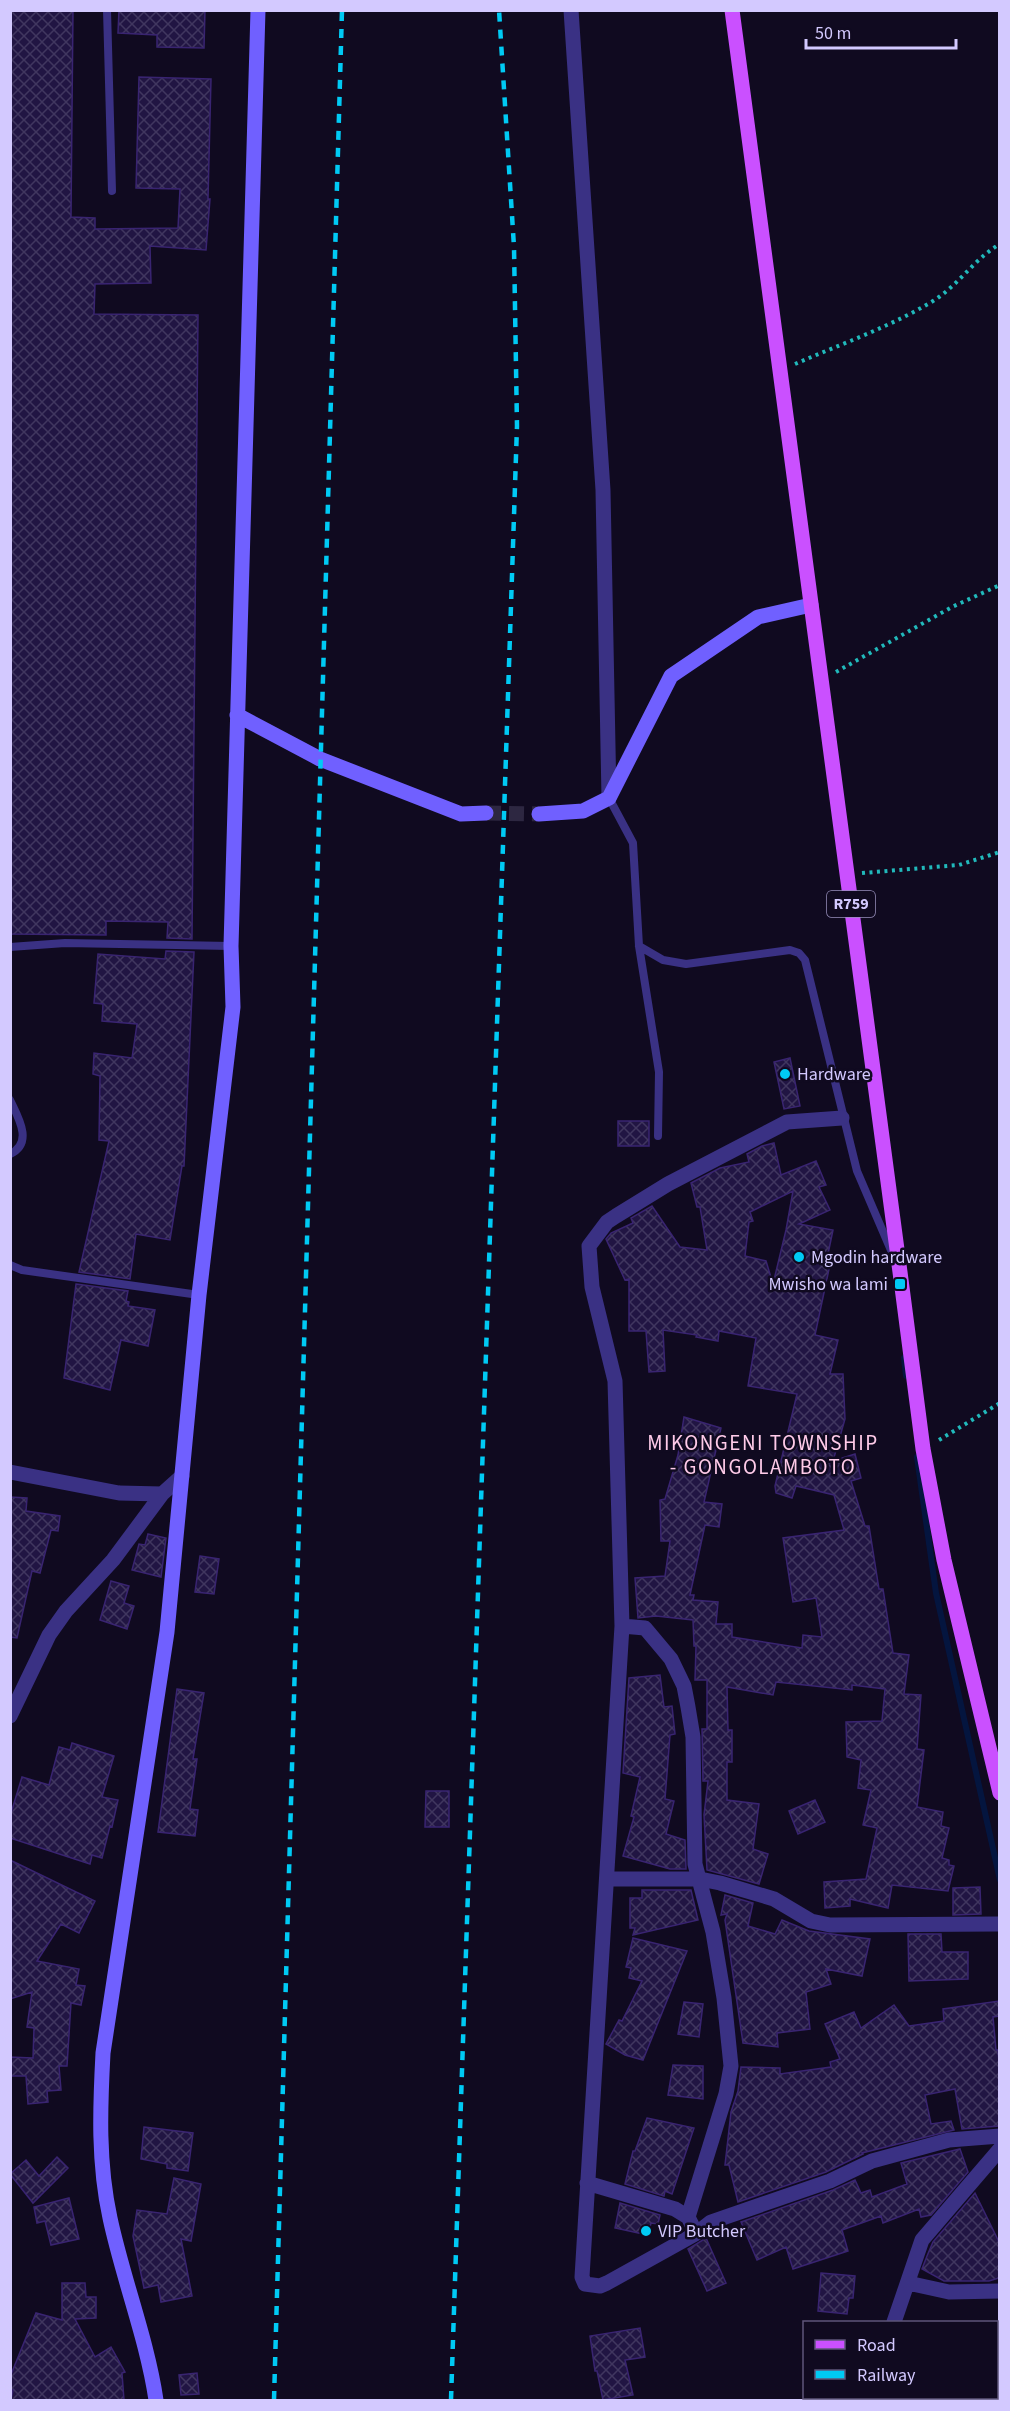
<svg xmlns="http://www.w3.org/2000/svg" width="1010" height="2411" font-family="'Source Sans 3',sans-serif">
<defs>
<pattern id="building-cross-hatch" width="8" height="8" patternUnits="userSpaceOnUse" patternTransform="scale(1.5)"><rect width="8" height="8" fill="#211543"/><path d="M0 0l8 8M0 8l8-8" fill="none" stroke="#40365f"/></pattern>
</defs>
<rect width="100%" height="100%" fill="#100a20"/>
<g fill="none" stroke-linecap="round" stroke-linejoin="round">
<path stroke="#04153f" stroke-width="6" d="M904 1358 906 1376
M917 1457 936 1593 1000 1880"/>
</g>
<path fill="url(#building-cross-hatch)" stroke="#392471" stroke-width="1.5" fill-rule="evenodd" d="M10 10H73L71 217 95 218V229L178 228 180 189 136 188 139 77 211 79 208 199H210L206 250 150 246 151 283 95 284 94 314 198 315 192 939 167 938 168 922 106 921V935L10 934Z
M119 10H205L204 48 157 47V35L118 33Z
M166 951 194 952 184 1166H182L170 1240 136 1234 130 1279 79 1272 109 1141 99 1140 100 1076 93 1074 94 1053 132 1058 137 1024 102 1021 103 1004 94 1003 98 954 165 959Z
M790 1058 800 1106 784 1109 774 1062Z
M618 1121H649V1146H618Z
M774 1143 781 1175 816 1161 826 1185 819 1187 830 1210 799 1224 833 1230 828 1254 832 1255 815 1335 838 1340 830 1374H843L845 1419 833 1461 855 1454 861 1478 851 1481 865 1526H869L879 1589H883L893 1653 909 1655 904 1694 921 1695 917 1749 924 1750 917 1807 943 1812 941 1826 949 1828 942 1858 949 1860V1865L954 1866 948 1891 892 1885 888 1908 850 1899V1906L825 1908 824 1882 866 1879 877 1828 863 1825 871 1790 858 1788 861 1760 847 1757 846 1722 882 1721 885 1689 852 1685V1690L776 1682 773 1695 727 1687 728 1730H732V1762H727V1800L759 1804 753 1849 768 1854 759 1884 707 1870 704 1815 708 1781H703L702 1729H707V1680H695L696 1646H694L693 1620 656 1616 638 1618 635 1578 665 1576 670 1541H661L660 1500 665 1499 678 1455 684 1417 721 1428 704 1502 722 1504 719 1527 705 1525 690 1595H694L693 1600 718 1602 716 1624H732V1637L802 1648 803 1635 822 1637 816 1598 793 1602 783 1538 844 1530 834 1495 796 1486 792 1498 776 1493 775 1486 797 1394 748 1386 756 1338 719 1331 718 1341 696 1337 697 1335 663 1330 665 1371 649 1372 646 1331H629V1279L625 1280 606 1239 611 1233 633 1223 631 1218 652 1206 680 1247 707 1250 700 1207H697L691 1183 720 1168 749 1162 747 1154 762 1146ZM793 1191 786 1230 773 1284 766 1261 745 1256 749 1222 753 1221 750 1212Z
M76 1284 128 1291 126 1301 129 1302 128 1306 155 1310 148 1346 121 1340 110 1390 64 1378Z
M10 1497 27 1498 26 1511 60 1516 58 1531 51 1530 40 1573 32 1571 17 1638 10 1637Z
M148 1534 166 1538 161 1577 132 1570 139 1544 145 1545Z
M200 1556 219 1559 214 1594 195 1592Z
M111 1581 129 1586 124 1603 134 1606 127 1629 100 1620Z
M660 1675 664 1707 672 1706 675 1734 670 1735 665 1799 674 1801 666 1834 685 1840 686 1869H670L623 1856 634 1817 631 1816 640 1777 623 1773 629 1678Z
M177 1689 204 1693 193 1759H197L190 1809 198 1810 195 1836 158 1832Z
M72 1743 114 1756 102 1797 118 1800 112 1827 110 1826 102 1858 92 1855 90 1864 10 1838V1816L22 1777 49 1785 59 1747 70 1750Z
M426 1791H449V1827H425Z
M815 1800 825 1822 798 1834 789 1811Z
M10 1860 95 1901 79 1933 61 1924 37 1961 79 1969 76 1985 85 1986 81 2005 71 2003 67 2066H59L61 2090 47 2091 48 2102 28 2104 26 2076H10V2057L33 2058 34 2028 27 2027 32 1992 10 1999Z
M980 1887 981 1914 953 1915V1888Z
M642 1890H691L698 1920 633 1935 635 1928H630V1898H642Z
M725 1895 753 1903 748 1926 775 1934 782 1920 809 1931 870 1939 862 1976 826 1969 831 1984 806 1992 810 2029 777 2033 778 2047 743 2043 725 1920 727 1914 721 1915Z
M908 1934H941L942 1952H968V1979L909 1981Z
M633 1938 687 1951 643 2060 625 2055 606 2044 619 2020 622 2021 642 1981 629 1978 631 1968 626 1967Z
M999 2001V2016L993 2017 996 2050H998L999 2063V2126L962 2129 955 2089 925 2095 931 2124 951 2121 954 2130 862 2153 863 2154 826 2172 738 2202 729 2165H725L731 2112 738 2091 741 2067 780 2068V2074L831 2067 830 2062 840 2059 825 2024 854 2012 861 2028 894 2005 909 2026 944 2021 943 2009Z
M684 2002 703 2004 699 2037 678 2034Z
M673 2065 703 2066V2099L668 2095Z
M647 2118 694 2128 672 2194 665 2191 664 2196 625 2184 633 2151H635Z
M144 2127 193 2133 188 2171 167 2168V2164L141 2159Z
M960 2149 968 2172 931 2215 921 2217 919 2209 883 2223 881 2216 842 2230 848 2251 793 2269 786 2247 757 2260 741 2222 833 2190 855 2180 861 2193 870 2190 872 2197 907 2184 901 2163Z
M57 2157 68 2168 33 2203 10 2174 26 2160 39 2176Z
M174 2178 201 2184 191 2241 181 2239 192 2296 161 2302 158 2285 144 2288 133 2236 137 2210 167 2214Z
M975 2193 999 2242V2278L989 2281H944L922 2269 927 2256 933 2242Z
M69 2198 79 2239 51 2245 45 2221 37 2223 34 2207Z
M620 2203 660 2215 658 2224 651 2223 648 2235 615 2228Z
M706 2238 726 2283 707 2291 688 2249Z
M821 2273 855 2276 853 2298H849L847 2314 818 2311Z
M62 2283H85L86 2297H96V2318L75 2319 95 2357 111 2347 125 2372 122 2373 124 2400H11L13 2390 10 2389V2377L36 2313 62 2320Z
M640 2328 645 2357 625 2360 633 2395 603 2400 597 2371H595L590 2336Z
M197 2373 199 2394 181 2395 179 2375Z"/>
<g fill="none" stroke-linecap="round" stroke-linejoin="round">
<path stroke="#2d2741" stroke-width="15" stroke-dasharray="15 8" stroke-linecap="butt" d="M486 813 539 814"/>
<path stroke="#21b9bb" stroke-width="4" stroke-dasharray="3 4.5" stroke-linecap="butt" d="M795 364C841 344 890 327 933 301 959 285 974 259 1000 244
M836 672 952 607 1000 585
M862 873 959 865 1000 852
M939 1440 1000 1403"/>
<path stroke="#3a3184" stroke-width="8" d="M107 10 112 191
M609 798 633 843 639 946 659 1072 658 1136
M639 946 663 960 686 964 790 950 799 953 805 960 857 1171 893 1255
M10 947 65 943 231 946
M10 1100C18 1117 34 1143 10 1154
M10 1265 22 1270 199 1295"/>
<path stroke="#3a3184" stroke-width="15" d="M571 10 603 490 609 798
M842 1118 787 1122 668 1184 616 1216 607 1222 589 1246 592 1287 615 1381 622 1626 582 2277 585 2284 600 2286 607 2283 697 2233 711 2222 830 2181 872 2161 949 2140 1000 2136
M10 1472 119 1493 162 1494 182 1476
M622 1626 645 1628 671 1659 684 1686 688 1707 693 1737 695 1864 713 1932 724 1998 731 2066 726 2094 688 2217
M10 1716 49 1635 66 1611 113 1560 162 1494
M607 1879H700L720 1883 774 1899 811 1921 830 1925 998 1924
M587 2183 675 2209 688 2217 692 2225
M908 2283 949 2292 1000 2291
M894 2322 922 2240 1000 2149
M913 2398H924
M954 2398 960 2400
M868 2400 869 2398"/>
<path stroke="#7060ff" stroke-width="15" d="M237 715 320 759 461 814 486 813
M539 814 583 811 609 798 671 676 758 617 811 605
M156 2400C147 2339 123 2279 110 2218 98 2163 100 2109 103 2053L167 1632 199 1295 233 1007 231 946 258 10"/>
<path stroke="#ca50ff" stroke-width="15" d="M732 10 900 1272 923 1449 944 1560 1000 1793"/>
<path stroke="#00caf4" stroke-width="4.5" stroke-dasharray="9 8" stroke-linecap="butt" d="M274 2400 342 10
M451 2400 517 426 514 247 499 10"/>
</g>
<g fill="#00caf4" stroke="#100a20" stroke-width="2">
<circle cx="785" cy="1074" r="6"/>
<circle cx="799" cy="1257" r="6"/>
<rect x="894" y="1278" width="12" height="12" rx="3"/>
<circle cx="646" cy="2231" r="6"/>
</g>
<g text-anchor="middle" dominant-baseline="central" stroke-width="5" stroke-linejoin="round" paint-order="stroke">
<rect fill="#100a20" stroke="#9890bc" stroke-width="1.5" x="827" y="891" width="48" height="26" rx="4.5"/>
<g font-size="16" font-weight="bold" fill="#d3c9ff">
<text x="851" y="904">R759</text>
</g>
<g font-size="18" fill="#d3c9ff" stroke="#100a20" text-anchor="start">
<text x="797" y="1074">Hardware</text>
<text x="811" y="1257">Mgodin hardware</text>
<text x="888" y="1284" text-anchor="end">Mwisho wa lami</text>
<text x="658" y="2231">VIP Butcher</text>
</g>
<g font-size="21" letter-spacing="1.5" fill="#ffcbe9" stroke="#100a20">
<text x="763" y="1443">MIKONGENI TOWNSHIP<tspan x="763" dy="24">- GONGOLAMBOTO</tspan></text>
</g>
</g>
<rect width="1010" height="2411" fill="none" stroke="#d3c9ff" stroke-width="24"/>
<rect x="803" y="2321" width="195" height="78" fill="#100a20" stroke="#5e5679" stroke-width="1.5"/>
<rect x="815" y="2340" width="30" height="9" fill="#ca50ff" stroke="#5e5679" stroke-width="1.5"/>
<text x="857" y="2351" font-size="18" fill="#d3c9ff">Road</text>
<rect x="815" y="2370" width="30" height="9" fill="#00caf4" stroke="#5e5679" stroke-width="1.5"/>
<text x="857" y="2381" font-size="18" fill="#d3c9ff">Railway</text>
<path d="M806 39v9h150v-9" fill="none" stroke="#d3c9ff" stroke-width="3"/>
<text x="815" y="39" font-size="18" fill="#d3c9ff" stroke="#100a20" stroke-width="4.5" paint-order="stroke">50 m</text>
</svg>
